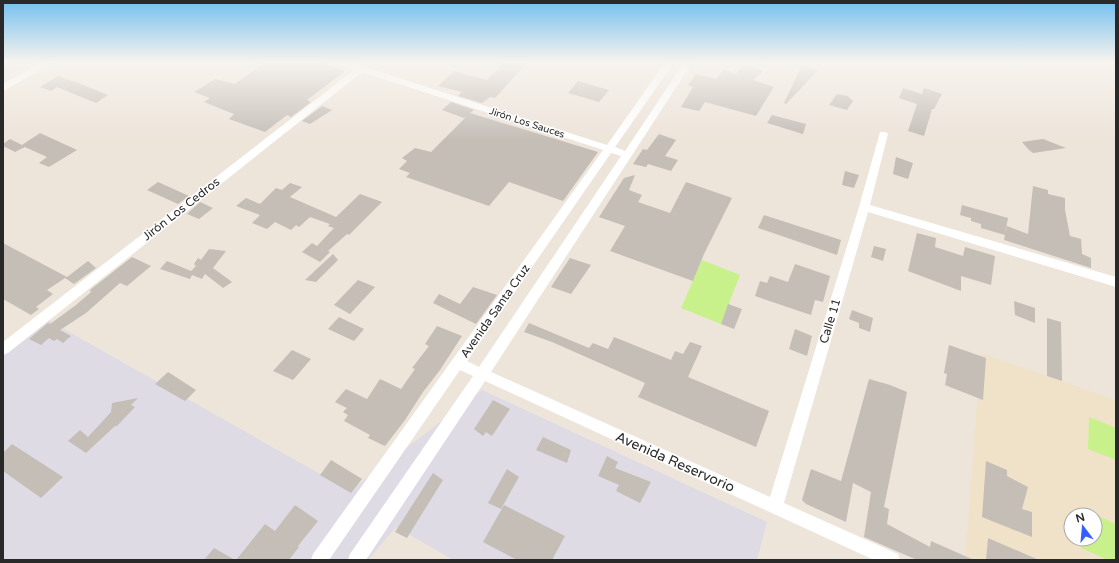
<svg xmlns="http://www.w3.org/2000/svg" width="1119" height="563" font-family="'Varela Round',sans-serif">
<rect width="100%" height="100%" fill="#ede4da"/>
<path fill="#dedbe5" d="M3 61H36L3 79Z
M48 320 350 491 482 390 767 522 757 560H453L396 527 368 560H3V353Z"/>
<path fill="#f0e2c8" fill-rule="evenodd" d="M981 353 1116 400V560H965ZM1071 515H1095V539H1071Z"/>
<path fill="#c8f18c" d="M702 260 740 275 721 324 681 308Z
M1089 417 1116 428V460L1088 449Z
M1082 509 1116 524V560H1108L1081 548V539H1095V515H1082Z"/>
<path fill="#c4beb7" d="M266 61H316L345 71 307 100 311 102 291 117 287 115 265 132 229 119 234 114 204 102 210 98 194 92 215 79 235 84Z
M505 61H529L495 98 490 97 482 103 458 96 462 92 438 86 454 71 487 80Z
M743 64 763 71 753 80 774 87 756 116 705 102 699 111 681 107 693 87 688 85 696 74 716 79 724 69 736 74Z
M802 65 818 70 786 104 784 103Z
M58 76 81 84 108 95 96 103 57 87 51 91 40 87Z
M578 81 595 86 609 90 599 102 568 93Z
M903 88 922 94 924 88 942 94 934 109H932L924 136 908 131 917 104 899 98Z
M837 94 848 96 853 101 847 110 829 105Z
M451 102 474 110 470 113 598 152 563 201 509 182 489 206 406 177 410 173 399 169 407 161 402 158 415 148 431 152 467 116 464 118 442 110Z
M322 106 332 110 310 124 302 121Z
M772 115 806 124 803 134 767 123Z
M40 133 77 150 49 167 39 163 47 157 25 147 15 152 3 146V144L10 139 22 145Z
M659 134 676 140 665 156 678 160 671 171 648 164 646 167 633 164 643 149 647 150Z
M1043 139 1066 148 1033 153 1029 150 1022 142Z
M896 157 913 163 908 179 893 174Z
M845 171 859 175 854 188 842 185Z
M635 175 629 190 642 195 638 202 670 213 686 182 732 198 704 254 693 281 610 251 625 226 599 217 624 178Z
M158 182 189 196 178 204 147 190Z
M290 183 302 187 290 197 336 217 360 194 382 202 349 235 347 234 328 251 330 252 320 262 302 252 312 243 317 246 334 228 328 226 330 224 310 217 299 227 296 225 291 230 275 222 267 229 252 223 260 215 236 206 246 198 260 204 276 188 282 190Z
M1033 186 1048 190V194L1065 198V210L1070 236 1081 239 1082 254 1091 258V268L1004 240 1005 235 981 228V224L971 221V218L960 215 962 205 1008 218 1005 234 1007 226 1028 234Z
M200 202 213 208 199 219 187 214Z
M764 215 841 240 837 255 758 228Z
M917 233 936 238 935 247 963 256 965 247 995 256 991 285 961 276V291L908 271Z
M3 243 67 277 88 261 96 268 74 284 65 278 47 290 53 294 36 307 39 309 31 315 3 299Z
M874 246 886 249 883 261 871 257Z
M209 249 226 251 213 268 232 282 223 288 205 274 202 279 192 275 190 279 160 269 167 261 191 271 196 266 194 264 198 258 201 260Z
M333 254 338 260 316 282 305 280Z
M132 257 151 266 127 286 120 283 86 313 60 330 71 336 63 343 57 339 54 341 49 338 41 345 29 339 48 323 50 324 76 305 91 292 90 290Z
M570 258 591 265 571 294 551 287Z
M795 264 830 276 823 302 815 300 811 315 755 296 760 281 767 283 770 276 788 282Z
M358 280 375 287 350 314 334 305Z
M473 287 497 295 476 324 433 303 439 294 460 304Z
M1014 301 1035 308V323L1015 315Z
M728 304 742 309 734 329 721 324Z
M852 310 873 318 870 332 859 328V323L849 319Z
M339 317 364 329 354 341 328 329Z
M1047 318 1061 322 1062 381 1047 376Z
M529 323 589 348 593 343 608 349 614 337 671 360 675 351 683 354 690 342 702 346 688 377 769 411 756 447 638 397 645 383 552 342 524 332Z
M437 326 462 336 440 370 423 392 405 420 385 446 368 438 370 435 344 421 348 415 343 412 347 408 335 402 346 389 367 399 380 379 401 389 415 369 412 368 429 346 425 344Z
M795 329 812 336 807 356 789 349Z
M949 345 986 358 983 400 945 385 947 374 944 373Z
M292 350 311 359 293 380 273 371Z
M168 372 196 390 185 401 155 384Z
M869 379 890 385 907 392 884 507 889 509 887 524 930 547 931 541 974 560H917L864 537 871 492 853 483 846 522 806 504 802 500 811 469 841 481Z
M138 398 131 405 135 407 117 426H115L86 453 68 441 80 430 88 437 111 412 112 403Z
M493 400 510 409 492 436 486 432 483 436 474 429Z
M543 437 571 450 567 463 536 450Z
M12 444 63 477 41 498 3 471V453Z
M607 456 618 462 615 468 651 482 640 503 616 491 619 485 598 476Z
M331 460 362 479 351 493 320 475Z
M986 461 1007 470V476L1028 487 1022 509 1032 512V537L982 517Z
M507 469 519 477 501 509 488 503Z
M433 473 443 480 407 538 395 532Z
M295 505 318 521 298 546 299 547 289 560H236L265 524 275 531Z
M504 505 565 536 552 560H517L483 542Z
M988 538 1039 560H986Z
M214 548 235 560H204Z"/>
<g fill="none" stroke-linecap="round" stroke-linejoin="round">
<path fill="#fff" fill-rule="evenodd" d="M45 61H56L3 91V84Z
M332 61H346L607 145 666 61H675L615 147 625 151 683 64 679 61H691L692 63 491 372 770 497 859 207 880 132H886L888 134 870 205 1116 277V287L868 212 784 503 898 554 900 560H874L485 381 366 560H348L350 554 473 376 460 370 329 560H311L313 554 603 150 362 72 8 353 3 355V342L354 70ZM611 153 621 156 479 367 467 361Z"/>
</g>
<linearGradient id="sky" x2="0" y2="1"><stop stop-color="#73c0ee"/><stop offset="0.44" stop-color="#f7f3ee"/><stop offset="1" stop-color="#f7f3ee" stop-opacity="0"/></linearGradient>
<rect width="1119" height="140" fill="url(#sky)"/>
<g text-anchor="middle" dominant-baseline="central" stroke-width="3" stroke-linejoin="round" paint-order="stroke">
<g font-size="10" fill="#292929" stroke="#fff">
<text transform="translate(527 123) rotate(18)">Jirón Los Sauces</text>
</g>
<g font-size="12" fill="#292929" stroke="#fff">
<text transform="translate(181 209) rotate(-38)">Jirón Los Cedros</text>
<text transform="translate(495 311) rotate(-55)">Avenida Santa Cruz</text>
<text transform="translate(830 321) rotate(-73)">Calle 11</text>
</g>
<g font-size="14" fill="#292929" stroke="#fff">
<text transform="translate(675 462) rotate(24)">Avenida Reservorio</text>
</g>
</g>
<rect width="1119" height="563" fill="none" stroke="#292929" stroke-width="8"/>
<g transform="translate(1083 527) rotate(344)"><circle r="19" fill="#ffffff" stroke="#a9a9a9"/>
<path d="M0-3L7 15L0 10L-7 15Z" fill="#355eff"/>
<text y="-6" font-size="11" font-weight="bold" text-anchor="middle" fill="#292929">N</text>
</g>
</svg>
